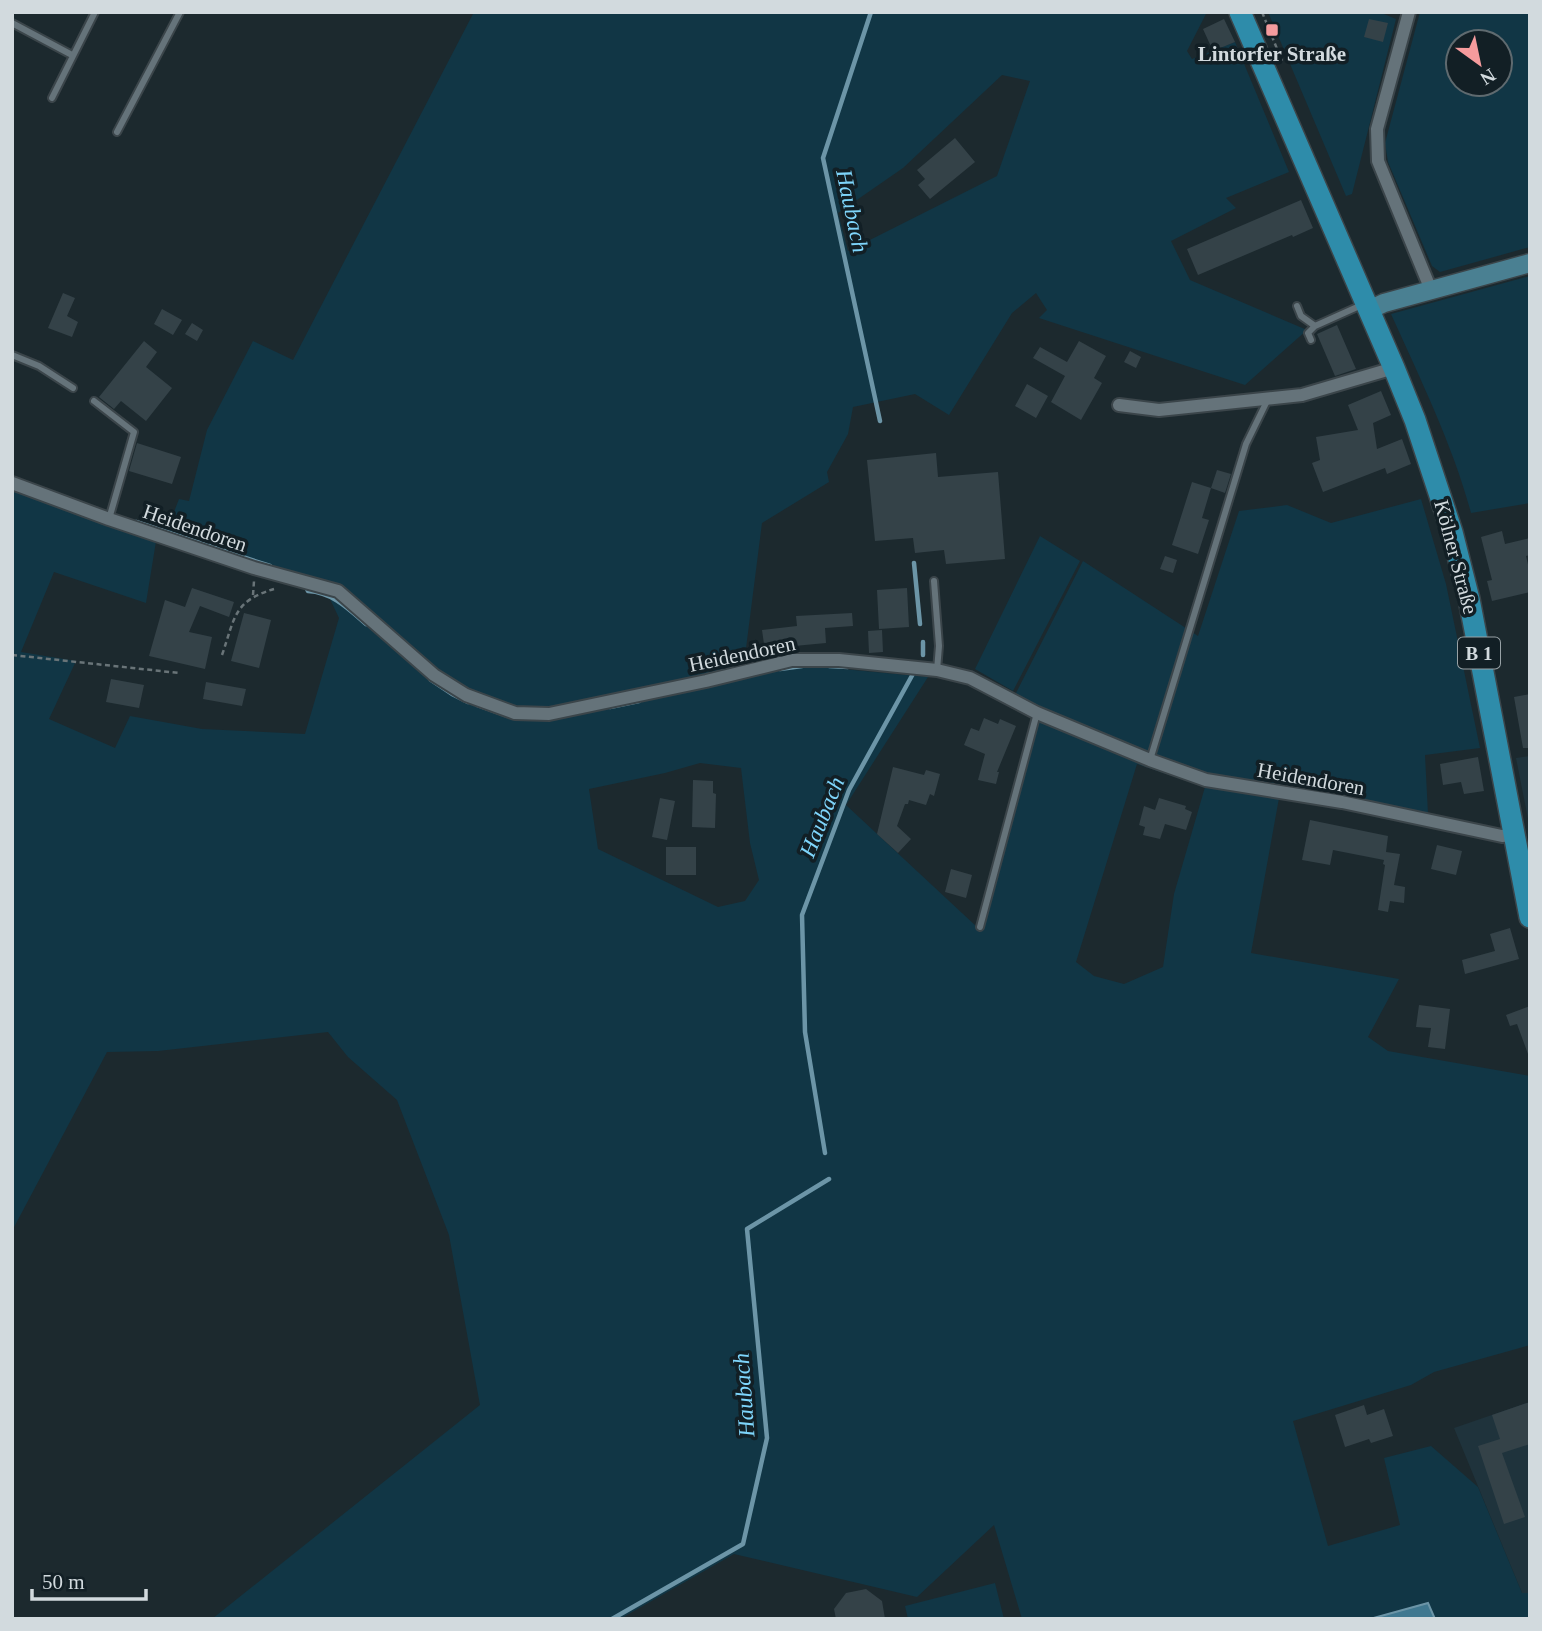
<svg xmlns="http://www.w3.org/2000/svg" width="1542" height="1631" font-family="Georgia,serif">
<rect width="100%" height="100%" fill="#1c292e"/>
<path fill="#1f333c" d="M1530 756V829L1516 758Z
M1530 1402V1593H1522L1454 1428Z"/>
<path fill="#113645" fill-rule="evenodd" d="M474 12H1207L1187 51 1192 59 1235 42 1289 172 1226 198 1236 208 1171 241 1190 280 1307 330 1245 385 1039 318 1047 310 1036 293 1012 313 949 415 915 394 853 407 848 434 827 472 829 482 762 523 744 664 749 677 800 665 928 677 846 805 977 927 1037 714 1016 693 1083 561 1198 636 1239 511 1287 505 1331 523 1421 499 1446 584 1480 748 1425 755 1428 814 1347 799 1345 810 1279 798 1251 953 1399 979 1368 1037 1388 1051 1530 1076V1345L1434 1372 1411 1385 1293 1421 1328 1546 1400 1525 1384 1458 1431 1446 1478 1487 1522 1593H1530V1619H1022L994 1525 917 1597 734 1554 620 1619H212L480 1405 449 1235 397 1100 348 1057 328 1032 158 1051 107 1052 12 1231V477L158 529 146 603 54 572 21 652 76 661 49 719 115 748 130 716 202 729 305 734 339 618 330 599 225 547 167 530 179 499 189 501 207 430 253 341 293 360ZM1002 75 1030 81 997 176 848 251 838 213 903 168ZM700 763 741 768 750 843 759 880 745 901 718 907 598 849 589 789 665 773ZM1137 764 1205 787 1174 894 1163 967 1124 984 1094 976 1076 962Z
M1268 12H1379L1396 19 1352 194 1346 196Z
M1420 12H1530V247L1440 272 1432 266 1388 162 1385 143ZM1458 42H1500V84H1458Z
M1530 276V503L1471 513C1454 448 1419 376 1391 314Z
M1040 536 1080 561 1013 691 975 669Z
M995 1583 1004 1619H908L905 1606Z"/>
<path fill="#407890" stroke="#6c95a7" stroke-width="2" d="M1428 1603 1435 1619H1370Z"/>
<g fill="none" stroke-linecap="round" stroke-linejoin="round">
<path stroke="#6c95a7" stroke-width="4.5" d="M871 12 823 158 880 421
M136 522 270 566
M914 563 920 624
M306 587 308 591C332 592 349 609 366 624
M923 642V655
M829 666 848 667
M780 669 802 666
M431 680 452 694 468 702
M477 705 505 715
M610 707 639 701
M825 1153 805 1032 802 915 849 790 914 672
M612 1619 743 1544 767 1438 747 1229 829 1179"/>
</g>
<path fill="#344248" d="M1224 19 1235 42 1213 51 1203 29Z
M1369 19 1388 23 1383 42 1364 37Z
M955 138 975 162 930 199 918 185 925 179 917 170Z
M1301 200 1313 228 1293 237 1292 235 1198 275 1187 249Z
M63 293 75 298 67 316 78 322 72 337 48 328Z
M162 309 182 320 173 335 154 324Z
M192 323 203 330 197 341 185 334Z
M1337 325 1356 369 1335 376 1317 334Z
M144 341 157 352 146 367 172 388 146 421 121 401 114 409 99 397Z
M1079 341 1106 356 1094 378 1102 383 1081 420 1051 402 1065 376 1033 358 1040 347 1067 362Z
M1130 351 1141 357 1136 368 1124 362Z
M1027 384 1048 396 1036 418 1015 406Z
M1381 391 1391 415 1373 423 1377 449 1402 439 1411 464 1387 474 1385 468 1323 492 1312 463 1320 460 1316 437 1358 430 1348 405Z
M137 443 181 457 172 484 129 471Z
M936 453 938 477 998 472 1005 559 946 564 944 550 915 553 913 538 875 541 867 460Z
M1217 470 1231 474 1225 493 1211 488 1202 518 1209 520 1198 554 1172 545 1192 482 1211 488Z
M1502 531 1505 544 1530 538V555L1526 556 1530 573V592L1492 601 1487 581 1492 580 1481 537Z
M1165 556 1177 560 1173 573 1160 569Z
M192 588 234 602 229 617 200 606 189 632 212 637 205 669 149 656 165 600 185 607Z
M907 588 909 627 879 629 877 590Z
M244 613 271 620 259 668 231 661Z
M852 613 853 626 825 628 826 643 773 648V642L764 644 762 630 797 626 796 616Z
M882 630 883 652 869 653 868 631Z
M111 679 144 685 139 708 106 702Z
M206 682 246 689 242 706 203 699Z
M1530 694V748H1523L1514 697Z
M984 718 998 724 1000 719 1016 726 997 772H999L996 784 978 780 985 754 964 745 971 728 979 731Z
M1478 757 1484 791 1464 794 1461 782 1443 785 1440 764Z
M893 767 924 775 926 770 940 774 934 796 930 794 926 805 909 800 908 804H905L897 826 911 839 898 853 877 834Z
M693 780 713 781V793L716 794 715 828 692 827Z
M660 798 675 801 667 840 652 837Z
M1159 798 1186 806 1185 809 1192 812 1186 830 1165 824 1160 839 1143 835 1145 827 1139 825 1144 806 1155 810Z
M1310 820 1388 836 1386 852 1400 854 1394 885 1405 887 1404 903 1390 901 1388 912 1378 910 1385 865 1383 864 1384 860 1333 850 1330 865 1302 860Z
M1437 845 1462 851 1456 875 1431 869Z
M666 847H696V875H666Z
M951 869 972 875 966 898 945 892Z
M1510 928 1519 959 1465 974 1462 960 1495 951 1490 934Z
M1419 1005 1450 1009 1445 1049 1428 1047 1431 1028 1416 1027Z
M1530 1006V1053L1528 1054 1517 1024 1510 1026 1506 1015Z
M1530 1402V1444L1502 1453 1525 1517 1504 1524 1478 1446 1500 1439 1492 1415Z
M1364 1405 1367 1415 1384 1409 1393 1436 1371 1443 1369 1439 1345 1447 1335 1415Z
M866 1589 882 1601 885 1619H836L834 1609 846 1593Z"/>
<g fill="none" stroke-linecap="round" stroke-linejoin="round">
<g stroke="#3b454a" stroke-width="10">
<path id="lane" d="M12 23 72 55
M52 98 95 12
M117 132 180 12
M1297 306 1301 316 1315 326 1308 333 1311 340
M1315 326 1364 304
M12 355 39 366 73 388
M94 401 134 432 109 519
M934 581 939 646 937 670
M1150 760 1246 444 1268 399
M980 927 1037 713"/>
</g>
<g stroke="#3b454a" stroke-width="16">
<path id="street" d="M1409 12 1377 129 1378 161 1431 290
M1119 405 1159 410 1302 395 1394 368
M12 483 109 519 254 568 338 591 434 675 466 695 515 713 549 714 706 681 792 660H839L937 670 970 678 1037 713 1150 760 1206 780 1342 802 1502 836 1512 835"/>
</g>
<g stroke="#3b454a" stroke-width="21">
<path id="secondary" d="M1369 310 1384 303 1530 263"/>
</g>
<g stroke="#3b454a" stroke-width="24">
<path id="primary" d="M1240 12 1394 368 1415 420 1452 532 1469 599 1530 917"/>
</g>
<path stroke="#697478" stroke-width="2.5" stroke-dasharray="5 3.5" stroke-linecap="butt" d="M1262 12 1282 61
M253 595 254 581
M12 655 179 673
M222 655C235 618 233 601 274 589"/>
<use href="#lane" stroke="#65737a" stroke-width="6"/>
<use href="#street" stroke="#65737a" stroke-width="12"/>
<use href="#secondary" stroke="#4a8092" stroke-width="18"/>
<use href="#primary" stroke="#2e8caa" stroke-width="21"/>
</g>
<rect fill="#f59b9d" stroke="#121f25" stroke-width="2.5" x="1265" y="23" width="14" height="14" rx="3.5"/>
<g text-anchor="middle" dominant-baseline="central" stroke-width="7" stroke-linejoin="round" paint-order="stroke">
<rect fill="#121f25" stroke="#98a2a6" stroke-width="2" x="1458" y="637.5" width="42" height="31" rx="5"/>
<g font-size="19" font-weight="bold" fill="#d2dade">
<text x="1479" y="653">B 1</text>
</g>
<g font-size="21" font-weight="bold" fill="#d2dade" stroke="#121f25">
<text x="1272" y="54">Lintorfer Straße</text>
</g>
<g font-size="21" fill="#d2dade" stroke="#121f25">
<text transform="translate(195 528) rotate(19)">Heidendoren</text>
<text transform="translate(1456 557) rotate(75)">Kölner Straße</text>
<text transform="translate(742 654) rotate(-12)">Heidendoren</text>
<text transform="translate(1311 779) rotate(10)">Heidendoren</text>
</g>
<g font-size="23" font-style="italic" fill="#7ed5fb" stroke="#121f25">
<text transform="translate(852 211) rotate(78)">Haubach</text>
<text transform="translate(822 817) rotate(-68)">Haubach</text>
<text transform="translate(744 1395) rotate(-94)">Haubach</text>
</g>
</g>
<rect width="1542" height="1631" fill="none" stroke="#d2dade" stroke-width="28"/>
<g transform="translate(1479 63) rotate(147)"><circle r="33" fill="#121f25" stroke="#5f6a6f" stroke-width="2"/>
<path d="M0-5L12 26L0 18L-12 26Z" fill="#f59b9d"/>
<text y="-10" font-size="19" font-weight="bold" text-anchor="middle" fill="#d2dade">N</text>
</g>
<path d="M32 1589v10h114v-10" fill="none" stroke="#d2dade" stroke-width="3.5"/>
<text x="42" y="1589" font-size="21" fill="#d2dade" stroke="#121f25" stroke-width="5" paint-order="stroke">50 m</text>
</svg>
